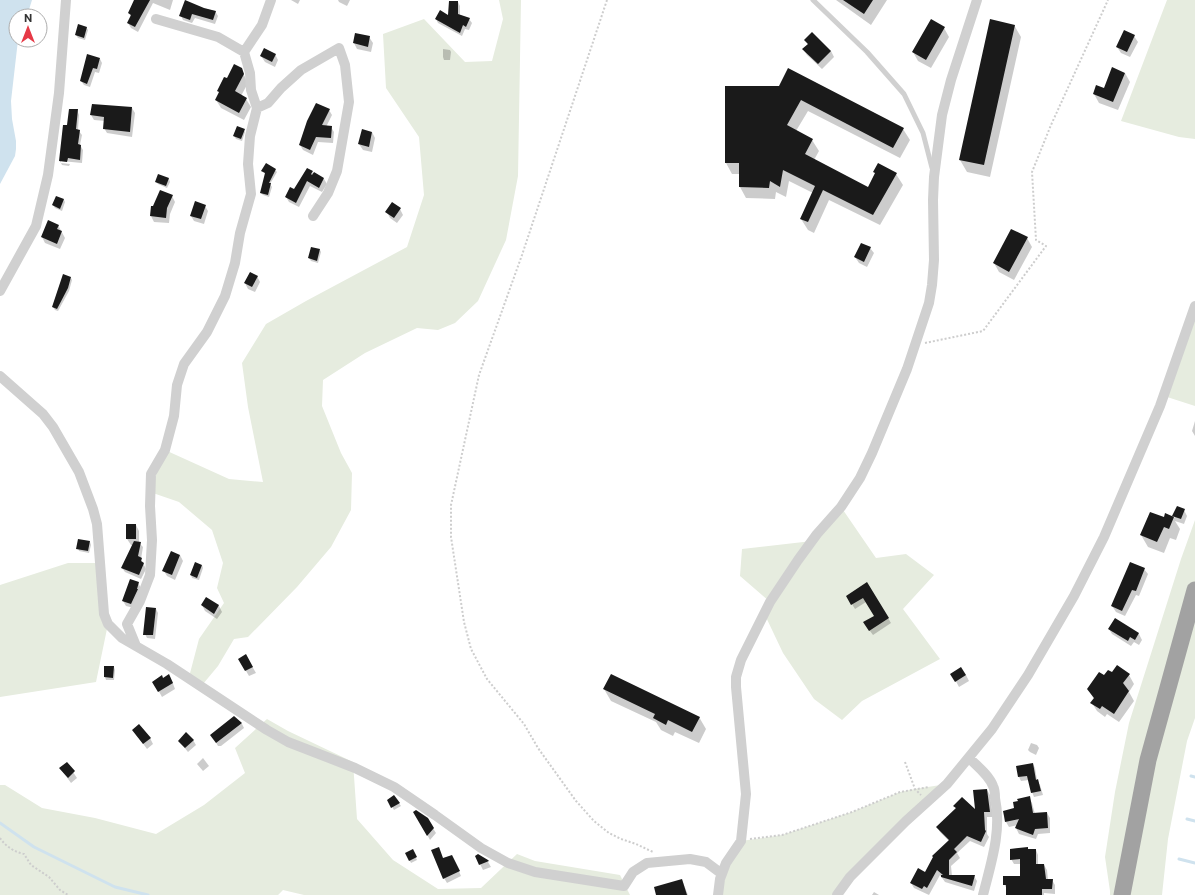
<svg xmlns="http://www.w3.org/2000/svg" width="1195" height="895" font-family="Commissioner,sans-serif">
<rect width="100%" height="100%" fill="#fff"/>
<path fill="#e6ecdf" d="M499 0H521L518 176 506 240 478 301 455 323 438 330 417 328 365 353 323 380 322 406 341 453 352 473 351 510 331 547 297 587 248 637 234 639 218 666 203 684 189 677 199 639 224 603 217 588 223 563 212 530 179 502 150 492 165 450 229 479 263 482 248 407 242 363 266 324 306 301 407 247 424 195 419 137 386 88 383 34 424 19 465 62 492 61 503 19Z
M1167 0H1195V139L1179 137 1121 121Z
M1195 306V406L1164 396Z
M841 507 876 558 906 554 934 575 903 609 940 659 862 701 842 720 814 699 783 653 764 613 770 602 740 576 742 549 812 541Z
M1195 520V718L1187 741 1168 839 1162 895H1110V891L1105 857 1115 792 1129 723 1181 559Z
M68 563H100L108 624 96 682 0 697V585Z
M267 719 288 731 353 762 357 819 393 860 438 889 481 888 517 854 535 861 620 875 630 895H304L283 890 278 895H0V785H5L42 808 95 818 156 834 204 805 245 773 235 748Z
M947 784 837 895H718L720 879 741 841 782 835 852 812 900 792 915 789Z"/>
<path fill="#cfe2ee" d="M0 0H32L27 16H16V40H18L11 101 12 119 16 141V149L15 156 0 184Z"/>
<path fill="#0003" d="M135 0H173L170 10 153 3 138 32 131 28 128 23 131 17 129 13Z
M291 0H300L298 4Z
M338 0H350L347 6 339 2Z
M836 0H887L871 25Z
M458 2 460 6V15L469 19 472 23 469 30 465 29 462 36 438 23 436 19 449 16Z
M204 9 215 11 218 16 215 24 195 18 192 23 183 20 181 16Z
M1014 25 1021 37 990 177 967 172 960 160Z
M86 27 88 30 85 40 78 38 76 35Z
M944 28 949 37 931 68 918 61 913 52Z
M1134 36 1138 42 1130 57 1121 53 1117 47Z
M369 37 373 43 371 52 357 49 354 43Z
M806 41 831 51 834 57 822 69 807 55 803 49 808 45Z
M443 49 450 50 451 52 450 60H444L443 57Z
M275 54 278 60 275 67 265 62 261 56Z
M100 59 102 63 99 73 95 72 90 87 84 85 81 81Z
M241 69 248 83 241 96 246 99 251 107 244 120 221 108 216 100 228 80Z
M1125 73 1130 82 1118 110 1099 103 1094 94 1104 89Z
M779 87 903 129 910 140 900 158 808 111 796 131 812 140 819 151 814 160 868 188 896 174 903 185 880 225 829 200 814 233 808 230 801 219 813 193 789 181 786 197 776 192 775 199 746 198 740 187V174H732L726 163Z
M132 108 135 113 132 137 107 133 104 128 105 121 94 120 91 115Z
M77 110 79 115 78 130 82 135 80 145 83 150 82 163 61 161V163L70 164 69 166 62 165 60 161 64 126H68Z
M329 110 332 115 326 127H331L334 132 333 143 318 142 313 155 303 150 300 145Z
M244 130 245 132 242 141 236 139 234 136Z
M372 132 375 138 372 152 363 150 359 144Z
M275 170 277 172 270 184 272 187 269 197 263 195 261 193 266 175 263 171Z
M312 172 314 175 324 179 327 184 322 192 310 186 299 207 289 202 286 197 295 190Z
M159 175 169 179 170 182 167 188 158 184 156 182Z
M172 196 175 202 170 214 169 223 154 222 151 216 152 207Z
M57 197 64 200 65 202 62 211 55 208 53 205Z
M205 206 208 211 204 224 194 221 191 216Z
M400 209 403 215 397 223 390 218 387 212Z
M58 225 65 238 60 249 45 243 42 237Z
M1027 238 1032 247 1014 280 999 272 994 263Z
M870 248 874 253 867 267 859 263 855 257Z
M320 250 321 252 318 263 311 261 309 258Z
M250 273 257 276 260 282 255 292 248 289 245 283Z
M71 278 72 280 69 291 58 311 55 310 53 307Z
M1195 421V436L1192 431Z
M1184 510 1187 516 1184 524 1175 521 1180 529 1176 540 1170 538 1164 553 1148 547 1141 535 1164 519 1166 514 1175 518 1174 516Z
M127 525H136L139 531V543L143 547 141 559 146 569 141 579 125 572 122 568 133 545H131L127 539Z
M90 542 91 545 89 553 79 551 78 548Z
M180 555 183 561 175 580 167 576 164 571Z
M202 565 203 568 199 580 192 578 191 575Z
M1144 569 1148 574 1139 596 1136 595 1125 616 1116 612 1112 606Z
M138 583 141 588 134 608 126 606 123 601Z
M867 583 891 623 873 635 867 627 875 616 866 602 855 609 847 596Z
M207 598 219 606 222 612 217 619 205 611 202 605Z
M156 609 158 613 155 639 147 638 145 634Z
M1115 619 1139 634 1142 640 1139 645 1134 642 1131 646 1112 634 1109 629Z
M246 656 256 673 249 676 239 659Z
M1118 666 1129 675 1134 684 1129 692 1134 701 1119 722 1107 714 1105 717 1097 711 1092 703 1094 699 1088 689 1105 677 1112 674Z
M105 667H114L115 670 114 680H106L105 677Z
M952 674 966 675 969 681 959 687Z
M172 681 175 689 162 697 157 688Z
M604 689 699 717 706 729 699 743 675 732 673 736 661 730 656 722 611 701Z
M234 717 242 724 244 728 221 746H218L214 739Z
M133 730 150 738 153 744 147 749Z
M193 740 196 745 188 752 179 741Z
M1031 743 1037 745 1039 748 1036 755 1030 752 1028 750Z
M203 758 209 766 203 771 197 764Z
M67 763 77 778 71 783 60 768Z
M1033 764 1035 768 1037 780 1040 785 1043 795 1034 797 1032 792 1029 780 1021 781 1019 777Z
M987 790 990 795 993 817H987V834L989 837 984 847 970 841 957 853 960 858 951 866 952 876H974L977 881 974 891 945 882 940 875 929 895 914 888 911 883 926 873 949 841 940 832 937 827 956 809 954 806 976 812Z
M394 796 401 806 394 810 388 800Z
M1029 797 1032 803 1035 814 1047 813 1050 818V833L1038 834 1036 839 1019 834 1016 828 1018 825 1009 827 1006 822 1019 802Z
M415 812 427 819 436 833 430 840Z
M412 850 417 860 411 863 406 853Z
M1028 850H1036L1038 855V865H1044L1047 870 1048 880H1052L1055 885V894L1044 893V895H1007V889L1004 884 1020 877 1021 864H1014L1011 859Z
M478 855 488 862 491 867 483 870 476 856Z
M443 859 454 860 461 876 447 883 444 878Z
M682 880 688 895H657Z
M874 892 879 895H872Z"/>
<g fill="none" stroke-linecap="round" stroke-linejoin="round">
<path stroke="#cfe2ee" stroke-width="3" d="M1191 776 1195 777
M1187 819 1195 821
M0 823 34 847 115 887 148 895
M1179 859 1195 863"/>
</g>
<path fill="#1a1a1a" d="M134 0H150L135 27 127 23 131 15 128 13Z
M185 0 204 8 216 11 213 20 192 14 190 20 179 16Z
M843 0H873L864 14Z
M449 1H458V14L470 18 466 27 463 25 460 33 435 19 440 10 448 15Z
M931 19 945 27 926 60 912 52Z
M990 19 1015 25 984 165 959 160Z
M78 24 87 27 84 38 75 35Z
M1124 30 1135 35 1127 52 1116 47Z
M812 32 831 51 818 64 802 49 808 44 804 40Z
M355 33 370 36 368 47 353 43Z
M264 48 276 54 272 62 260 56Z
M87 54 100 58 97 69 93 68 87 84 80 81Z
M234 64 242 68 244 74 235 91 247 98 239 113 215 100 219 92 217 91 224 77 227 78Z
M1112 67 1125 73 1113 102 1093 94 1096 85 1104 88Z
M788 68 904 128 893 148 801 100 787 125 813 139 805 154 868 187 875 173 873 172 878 163 897 173 873 215 823 190 808 222 800 219 815 186 783 170 780 187 770 181 769 188 739 187V163H725V86H779Z
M316 103 330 109 322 125 332 126 331 138 316 137 310 150 299 145 307 121Z
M92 104 132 107 130 132 103 129 104 117 90 115Z
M69 109H78L76 129 80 130 78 144 81 145 80 160 68 158 67 162 59 161 63 125H67Z
M237 126 245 129 241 139 233 136Z
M362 129 372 132 369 147 358 144Z
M266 163 276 169 269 183H271L268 195 260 193 265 173 261 171Z
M307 168 313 171 311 174 312 175 314 172 324 178 319 188 307 181 296 203 285 197 290 187 294 189Z
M158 174 169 178 166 186 155 182Z
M160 190 173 195 167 208 166 218 150 216 151 206H153Z
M56 196 64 199 60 209 52 205Z
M195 201 206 205 201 219 190 216Z
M392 202 401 208 394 218 385 212Z
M48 220 59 225 57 229 62 231 57 244 41 237Z
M1011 229 1028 237 1009 272 993 263Z
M861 243 871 247 864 262 854 257Z
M311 247 320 249 317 261 308 258Z
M250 272 258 276 252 287 244 283Z
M63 274 71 277 68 288 57 309 52 307Z
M1177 506 1185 509 1181 519 1172 516Z
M1150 512 1164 517 1165 513 1174 517 1169 529 1164 527 1157 542 1140 535Z
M126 524H136V539H126Z
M78 539 90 541 88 551 76 549Z
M134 541 141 542 138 556 142 558 141 561 144 563 139 575 121 568Z
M171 551 180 555 172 575 162 571Z
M195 562 202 565 197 578 190 575Z
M1130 562 1145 568 1136 591 1132 590 1122 611 1111 606Z
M130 579 139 582 137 589H138L131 604 122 601Z
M867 582 889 618 869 631 863 622 874 616 863 598 851 605 846 596Z
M206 597 219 605 214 614 201 605Z
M146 607 156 608 153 635H143Z
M1115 618 1139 633 1135 640 1130 637 1128 641 1108 629Z
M246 654 253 667 245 671 238 659Z
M1117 665 1130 674 1123 683 1129 691 1114 714 1102 706 1100 709 1090 703 1094 698 1087 689 1099 672 1104 675 1108 670 1112 672Z
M104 666H114L113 678 104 677Z
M961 667 966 675 955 682 950 674Z
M169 674 173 683 158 692 152 682 162 675 163 678Z
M611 674 700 717 692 732 668 720 666 725 653 718 655 714 603 689Z
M234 716 242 723 216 743 210 735Z
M139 724 151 738 143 744 132 730Z
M186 732 194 740 185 748 178 741Z
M67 762 75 771 68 778 59 768Z
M1033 763 1036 780 1038 779 1041 791 1031 793 1027 776 1018 777 1016 766Z
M987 789 990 812H984L985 830 986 831 981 842 967 836 954 849 957 852 949 860V875H975L972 886 941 877V875H943L937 870 927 888 924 886 922 889 910 883 918 868 925 872 933 857 932 856 949 840 936 827 956 808 953 806 962 797 975 809 973 790Z
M394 795 400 803 391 808 387 800Z
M1030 796 1033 813 1047 812 1048 828 1035 829 1033 835 1015 828 1019 819 1005 822 1004 816 1003 811 1014 808 1013 802 1018 801 1017 799Z
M416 810 428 818 434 828 427 836 413 812Z
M439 847 443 858 452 855 460 871 443 879 431 850Z
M1028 847V849H1036V864H1044L1046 879H1053L1052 889H1042V895H1006V885H1003V876H1020V859L1010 860V849Z
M413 849 417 857 409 861 405 853Z
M478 854 488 860 489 861 479 865 475 856Z
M682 879 687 895H656L654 887Z"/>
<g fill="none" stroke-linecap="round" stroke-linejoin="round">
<path stroke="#cdcdcd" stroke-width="2" stroke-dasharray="2 2" stroke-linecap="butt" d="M607 0 522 255 479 375 451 505V537L464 622 471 649 487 679 524 724 538 748 576 801 594 821 609 833 621 839 636 844 653 852
M925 343 983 331 1046 246 1036 240 1032 172 1051 125 1108 0
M905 762 915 789 921 795
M0 838C6 847 15 852 24 854L31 865 49 877 60 890 68 895
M750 839 782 835 852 812 900 792 929 787"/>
<path stroke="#d0d0d0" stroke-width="5" d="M813 0 867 52 904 94 923 133 932 168"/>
<path stroke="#d0d0d0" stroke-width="10" d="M244 52 262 25 271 0
M257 108 268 103 281 88 301 70 339 48 345 65 349 102 337 171 328 193 313 216
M0 291 36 226 48 175 59 93 66 0
M0 376 43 414 53 427 79 472 93 509 97 524 104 614 108 624 122 638 167 664 267 730 288 742 355 768 394 787 435 815 481 848 508 863 535 872 624 886 633 872 647 863 690 859 706 862 722 874
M136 646 127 624 140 601 150 575 152 540 150 506 151 474 165 450 174 416 177 385 184 364 207 332 225 296 235 263 240 233 251 194 248 164 250 136 257 108 251 90 250 73 244 52 218 37 156 19
M969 758C977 766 989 775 993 786 995 790 995 794 995 798 1002 831 991 863 983 895
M718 895 720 879 726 863 741 841 746 794 736 687V677L741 660 770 602 798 560 817 534 841 507 860 478 872 453 907 369 929 303 932 285 934 260 933 200 934 177 942 115 951 80 977 0
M837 895 850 877 906 821 947 784 992 729 1028 675 1074 596 1104 537 1160 406 1195 306"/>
<path stroke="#a2a2a2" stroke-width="17" d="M1122 895 1148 760 1195 590"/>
</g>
<g transform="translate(28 28)"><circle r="19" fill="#ffffff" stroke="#adadad"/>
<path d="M0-3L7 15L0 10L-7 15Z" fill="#e63946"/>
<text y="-6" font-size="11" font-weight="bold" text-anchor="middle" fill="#333333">N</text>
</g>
</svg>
